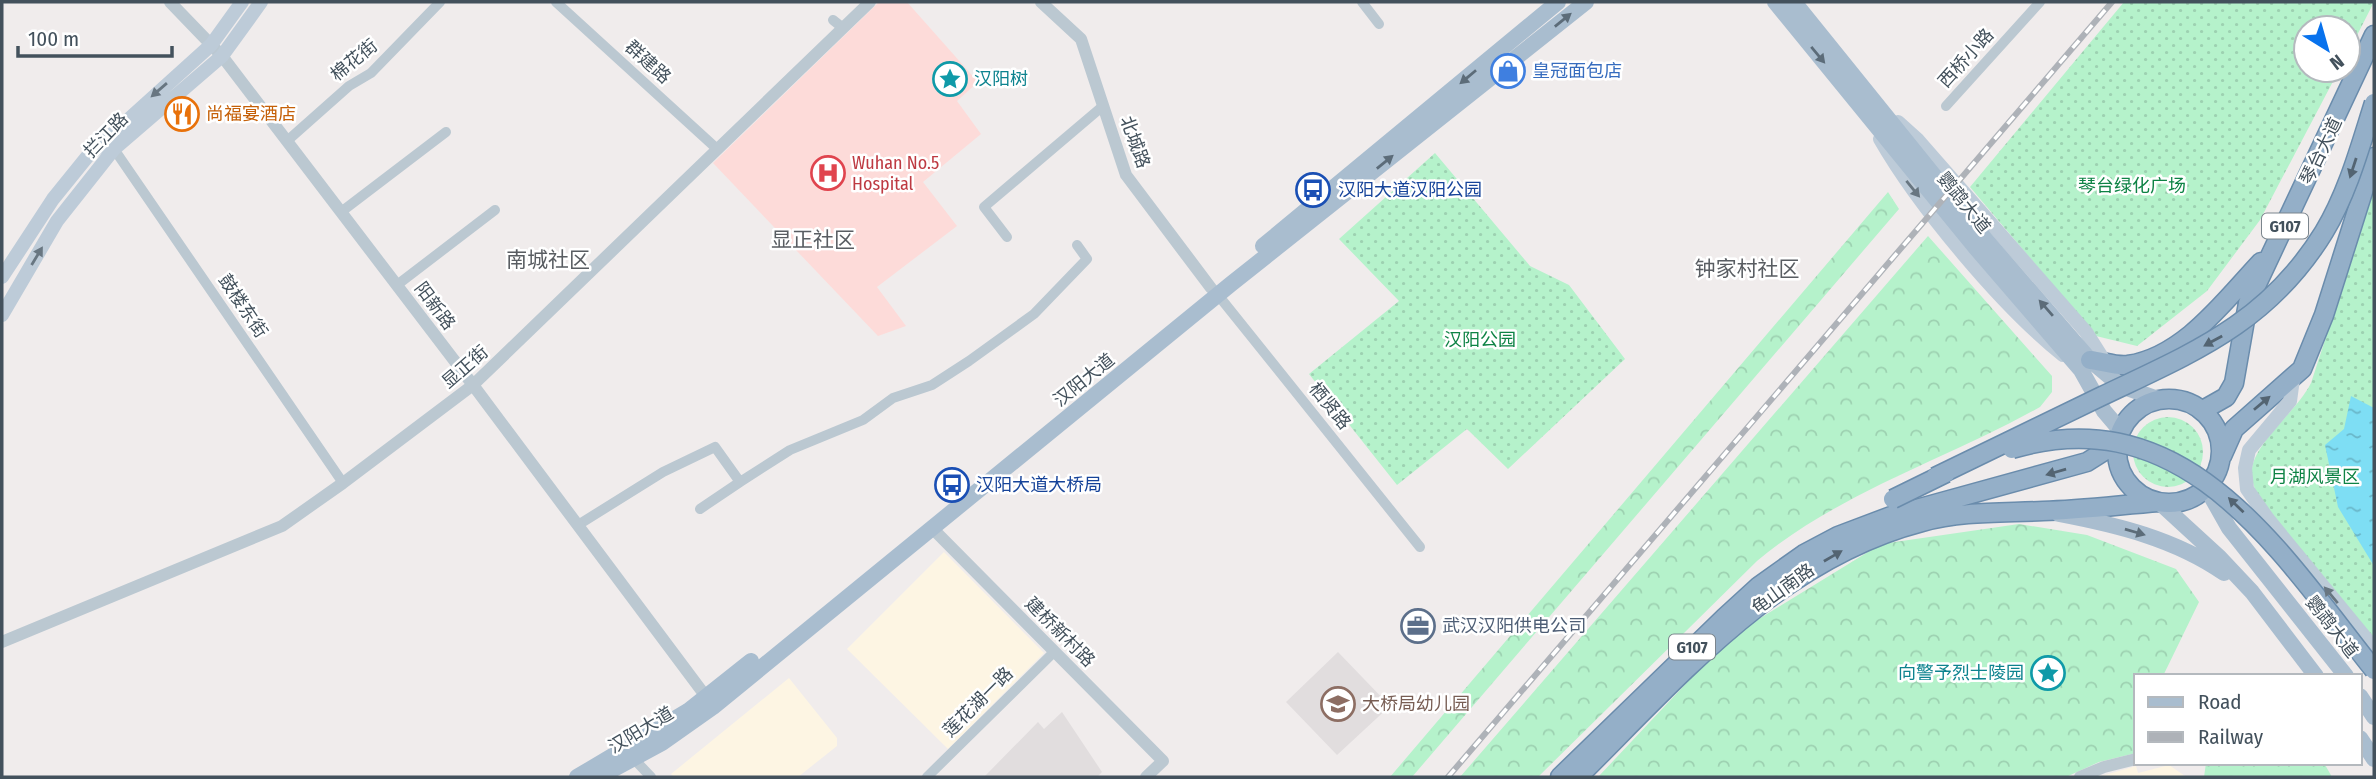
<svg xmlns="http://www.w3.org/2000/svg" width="2376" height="779" font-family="'Fira Sans Condensed','Noto Sans SC',sans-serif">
<defs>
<pattern id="grass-dots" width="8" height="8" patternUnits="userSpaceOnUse" patternTransform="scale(1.75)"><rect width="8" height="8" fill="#b5f2cb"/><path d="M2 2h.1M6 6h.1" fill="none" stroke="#9dd1b1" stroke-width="1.8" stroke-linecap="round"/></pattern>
<pattern id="forest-crowns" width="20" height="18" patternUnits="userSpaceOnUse" patternTransform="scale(1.75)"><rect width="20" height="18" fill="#b5f2cb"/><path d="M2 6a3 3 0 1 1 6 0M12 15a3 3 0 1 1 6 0" fill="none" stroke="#9dd1b1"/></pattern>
<pattern id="water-ripples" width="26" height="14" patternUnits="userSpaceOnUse" patternTransform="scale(1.75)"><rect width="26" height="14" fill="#7edef4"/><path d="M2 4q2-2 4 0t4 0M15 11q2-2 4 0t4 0" fill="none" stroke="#69b6c9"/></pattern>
</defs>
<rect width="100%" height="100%" fill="#f0ecec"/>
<path fill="#fdf5e3" d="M944 552 1044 653 948 749 847 649Z
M789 678 837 738V746L798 777H674L671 774Z
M2169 765 2185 776 2204 777H2098L2136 766 2138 773Z"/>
<path fill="#e1ddde" d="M1338 652 1390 706 1337 755 1286 702Z
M1062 712 1102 772 1097 777H984L1038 722 1044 729Z"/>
<path fill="#fddbd9" d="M879 2H907L978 82 957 101 981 134 923 182 957 226 877 287 906 326 878 336 713 163Z"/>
<path fill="url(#grass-dots)" d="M2124 2H2374L2348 53V28H2306V70H2339L2260 220 2207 291 2137 346 2096 336 1970 187Z
M1435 153 1530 266 1569 285 1625 359 1508 469 1467 429 1397 485 1309 374 1399 301 1339 239Z
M2374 190V642L2257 495C2254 486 2250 477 2252 468 2257 440 2297 411 2311 383Z
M2133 452a35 35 0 1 1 70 0a35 35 0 1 1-70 0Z"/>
<path fill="url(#forest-crowns)" d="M1888 192 1899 209 1412 777H1390Z
M1928 236 2052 376V392L2040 407C1946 460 1841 491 1757 561L1538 777H1460Z
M2019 524 2087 535 2176 569 2199 602 2163 676H2136V753L2099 762 2066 777H1598L1731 636 1881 544Z
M2206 763H2324L2332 777H2204Z"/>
<path fill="url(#water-ripples)" d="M2351 396 2374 408V566L2338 507 2325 445 2344 429Z"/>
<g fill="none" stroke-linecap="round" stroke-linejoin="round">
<g stroke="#6a8cac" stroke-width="21">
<path id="trunk" d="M2090 360C2102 361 2117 367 2128 365 2184 357 2225 300 2261 262
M2117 451a52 52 0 1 1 104 0a52 52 0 1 1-104 0Z
M2203 410 2226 397 2234 383 2248 303 2374 35
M2222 456 2234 429 2302 369 2324 315 2374 157
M1560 777 1724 618 1759 586 1804 554 1838 536 1891 516 2087 462 2117 443
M1578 777C1679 677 1779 559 1922 522 1962 511 2002 513 2043 511 2081 510 2120 505 2159 502"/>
</g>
<path stroke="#bbc8d1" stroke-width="10" d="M556 2 716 148
M1362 2 1379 24
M833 20 843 28
M1946 106 2040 2
M287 141 349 86 371 73 440 2
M114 149 343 483
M341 212 446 132
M1007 237 984 207 1103 106
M397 285 495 210
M1214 290 1420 547
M700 509 740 482
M578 525 663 472 715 447 740 482 790 450 863 420 893 398 932 385 969 361 1034 314 1087 259 1077 245
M633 758 651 777
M927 777 1054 652"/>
<path stroke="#bbc8d1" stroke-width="12" d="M170 2 222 56 473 385 710 702
M1041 2 1081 39 1126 175 1211 288
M932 528 1163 761 1146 777
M2 642 282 526 343 483 473 385 870 2
M2080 777 2104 767 2136 759"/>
<path stroke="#bdcbd8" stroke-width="14" d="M1898 122 1918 140 2086 332 2105 362
M1880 139C1919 207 2002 306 2063 355
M2 277 53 199 87 157 211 45 242 2
M2 315 57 221 114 149 222 56 261 2
M2293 379 2290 401 2249 450 2245 468 2247 489 2268 519 2374 648"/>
<path stroke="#a9bdcf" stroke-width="16" d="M1775 2 1975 247 2081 370 2104 411 2121 431
M1794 2 1986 240 2090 360 2121 386 2158 399
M1263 246 1558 2
M2213 480 2212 498 2229 528 2346 676
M2159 502 2220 558 2252 592 2316 676
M2059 514C2117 525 2175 539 2224 573
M2360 696 2374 717
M2360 738 2374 759
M577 777 688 711 751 661
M599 777 662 743 713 707 1231 284 1586 2"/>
<use href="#trunk" stroke="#94afc8" stroke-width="18"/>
<g stroke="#aeb2b8" stroke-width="6">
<path id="rail" d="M1448 777 2112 2"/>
</g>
<use href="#rail" stroke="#fff" stroke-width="3.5" stroke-dasharray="10" stroke-linecap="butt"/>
<g stroke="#6a8cac" stroke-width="21" stroke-linecap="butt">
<path id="trunk-bridge" d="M2012 449C2186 397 2281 553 2374 670
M1935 477C1991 450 2046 423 2102 396 2194 352 2268 323 2324 232 2348 192 2360 147 2374 103
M1893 499 1946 473"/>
</g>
<use href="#trunk-bridge" stroke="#94afc8" stroke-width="18"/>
</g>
<defs><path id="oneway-solid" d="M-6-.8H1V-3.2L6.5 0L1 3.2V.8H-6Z" transform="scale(1.75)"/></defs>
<g fill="#5c6c79">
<use href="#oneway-solid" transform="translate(1563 20) rotate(-39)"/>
<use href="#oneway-solid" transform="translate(1818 55) rotate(50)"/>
<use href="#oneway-solid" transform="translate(1468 77) rotate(140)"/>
<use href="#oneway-solid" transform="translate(1385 162) rotate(-39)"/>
<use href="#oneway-solid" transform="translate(2046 308) rotate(-131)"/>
<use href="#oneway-solid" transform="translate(2135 532) rotate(16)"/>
</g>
<g fill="#687681">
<use href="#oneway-solid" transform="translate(159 90) rotate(139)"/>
<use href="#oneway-solid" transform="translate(1913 189) rotate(51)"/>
<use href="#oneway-solid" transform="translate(37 256) rotate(-59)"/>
<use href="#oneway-solid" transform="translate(2331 595) rotate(-130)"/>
</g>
<g fill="#536472">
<use href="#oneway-solid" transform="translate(2353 168) rotate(108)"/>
<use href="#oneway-solid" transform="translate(2213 341) rotate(151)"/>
<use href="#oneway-solid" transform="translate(2262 403) rotate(-40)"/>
<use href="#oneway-solid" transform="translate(2056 472) rotate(164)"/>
<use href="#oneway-solid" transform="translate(2236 505) rotate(-136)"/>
<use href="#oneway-solid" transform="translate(1833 556) rotate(-30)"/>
</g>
<defs>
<g id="shop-ring" transform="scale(1.75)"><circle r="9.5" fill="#fff" stroke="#3f7fe0" stroke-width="1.5"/><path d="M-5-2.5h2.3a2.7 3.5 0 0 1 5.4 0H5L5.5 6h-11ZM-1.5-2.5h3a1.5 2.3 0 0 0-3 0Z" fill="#3f7fe0"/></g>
<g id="sight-ring" transform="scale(1.75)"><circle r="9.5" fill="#fff" stroke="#0f9aa8" stroke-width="1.5"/><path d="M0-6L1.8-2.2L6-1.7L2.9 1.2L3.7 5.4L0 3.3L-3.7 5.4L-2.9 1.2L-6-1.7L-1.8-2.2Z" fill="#0f9aa8"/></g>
<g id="restaurant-ring" transform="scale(1.75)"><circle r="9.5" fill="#fff" stroke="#e8710a" stroke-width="1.5"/><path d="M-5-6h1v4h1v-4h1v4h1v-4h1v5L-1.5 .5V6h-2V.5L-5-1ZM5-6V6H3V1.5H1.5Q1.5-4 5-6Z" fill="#e8710a"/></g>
<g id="hospital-ring" transform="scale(1.75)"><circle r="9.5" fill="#fff" stroke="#e0444e" stroke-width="1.5"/><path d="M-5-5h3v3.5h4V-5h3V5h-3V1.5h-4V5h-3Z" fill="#e0444e"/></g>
<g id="bus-ring" transform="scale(1.75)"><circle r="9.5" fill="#fff" stroke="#1a4fb4" stroke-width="1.5"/><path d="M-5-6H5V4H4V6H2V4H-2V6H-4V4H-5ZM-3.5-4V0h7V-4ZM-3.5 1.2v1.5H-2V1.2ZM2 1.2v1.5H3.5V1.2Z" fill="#1a4fb4"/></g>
<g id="office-ring" transform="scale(1.75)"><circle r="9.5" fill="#fff" stroke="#5c6f8a" stroke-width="1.5"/><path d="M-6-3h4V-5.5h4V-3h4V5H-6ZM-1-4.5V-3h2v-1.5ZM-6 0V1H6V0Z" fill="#5c6f8a"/></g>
<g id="school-ring" transform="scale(1.75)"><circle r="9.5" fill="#fff" stroke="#8d6e63" stroke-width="1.5"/><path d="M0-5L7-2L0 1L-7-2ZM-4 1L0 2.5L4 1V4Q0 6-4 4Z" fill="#8d6e63"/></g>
</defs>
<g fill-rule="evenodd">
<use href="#shop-ring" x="1508" y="71"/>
<use href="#sight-ring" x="950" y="79"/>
<use href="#restaurant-ring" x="182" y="114"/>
<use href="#hospital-ring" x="828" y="173"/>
<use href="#bus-ring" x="1313" y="190"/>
<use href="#bus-ring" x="952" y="485"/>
<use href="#office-ring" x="1418" y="626"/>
<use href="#sight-ring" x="2048" y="673"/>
<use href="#school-ring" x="1338" y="704"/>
</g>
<g text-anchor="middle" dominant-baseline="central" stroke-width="5" stroke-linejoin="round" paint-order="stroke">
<g fill="#fff" stroke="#7b858d" stroke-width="2">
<rect x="2262" y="213.5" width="46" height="25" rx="5"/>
<rect x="1669" y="634.5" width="46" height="25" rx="5"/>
</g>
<g font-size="16" font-weight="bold" fill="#43515c">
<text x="2285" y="226">G107</text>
<text x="1692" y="647">G107</text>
</g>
<g font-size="18" fill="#43515c" stroke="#fff">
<text transform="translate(1966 58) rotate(-48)">西桥小路</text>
<text transform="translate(354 60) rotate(-39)">棉花街</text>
<text transform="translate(648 62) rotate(42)">群建路</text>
<text transform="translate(106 135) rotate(-46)">拦江路</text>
<text transform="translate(1135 142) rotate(70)">北城路</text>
<text transform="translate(2321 151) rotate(-64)">琴台大道</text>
<text transform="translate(1964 203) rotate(51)">鹦鹉大道</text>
<text transform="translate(243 306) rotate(56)">鼓楼东街</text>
<text transform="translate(435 306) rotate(53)">阳新路</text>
<text transform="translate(465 367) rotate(-41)">显正街</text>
<text transform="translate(1084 380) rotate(-39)">汉阳大道</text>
<text transform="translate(1330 406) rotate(51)">栖贤路</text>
<text transform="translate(1783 589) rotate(-36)">龟山南路</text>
<text transform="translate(2332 627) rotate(52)">鹦鹉大道</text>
<text transform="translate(1060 632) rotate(45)">建桥新村路</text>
<text transform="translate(978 702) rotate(-45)">莲花湖一路</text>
<text transform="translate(641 730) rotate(-31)">汉阳大道</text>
</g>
<g font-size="18" fill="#366cbe" stroke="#fff" text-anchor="start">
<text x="1532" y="71">皇冠面包店</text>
</g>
<g font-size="18" fill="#0d838f" stroke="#fff" text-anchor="start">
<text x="974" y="79">汉阳树</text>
<text x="2024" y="673" text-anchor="end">向警予烈士陵园</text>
</g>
<g font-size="18" fill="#c56008" stroke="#fff" text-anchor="start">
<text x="206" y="114">尚福宴酒店</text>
</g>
<g font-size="18" fill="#be3a42" stroke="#fff" text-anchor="start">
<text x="852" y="163">Wuhan No.5<tspan x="852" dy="21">Hospital</tspan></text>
</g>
<g font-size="18" fill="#0e8345" stroke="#fff">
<text x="2132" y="186">琴台绿化广场</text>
<text x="1480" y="340">汉阳公园</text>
<text x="2315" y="477">月湖风景区</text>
</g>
<g font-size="18" fill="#164399" stroke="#fff" text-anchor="start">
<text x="1338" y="190">汉阳大道汉阳公园</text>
<text x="976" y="485">汉阳大道大桥局</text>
</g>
<g font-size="18" fill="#4e5e75" stroke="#fff" text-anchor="start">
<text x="1442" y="626">武汉汉阳供电公司</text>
</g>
<g font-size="18" fill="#785e54" stroke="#fff" text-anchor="start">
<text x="1362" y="704">大桥局幼儿园</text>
</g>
<g font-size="21" fill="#595d62" stroke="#fff">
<text x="813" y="240">显正社区</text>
<text x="548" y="260">南城社区</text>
<text x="1747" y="269">钟家村社区</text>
</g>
</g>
<rect width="2376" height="779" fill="none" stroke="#43515c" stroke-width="7"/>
<rect x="2134" y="674" width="228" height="91" fill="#ffffff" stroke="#b4b9be" stroke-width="2"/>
<rect x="2148" y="697" width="35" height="10" fill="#a9bdcf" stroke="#b4b9be" stroke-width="2"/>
<text x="2198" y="709" font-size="21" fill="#43515c">Road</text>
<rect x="2148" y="732" width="35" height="10" fill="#aeb2b8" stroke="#b4b9be" stroke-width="2"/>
<text x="2198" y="744" font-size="21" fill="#43515c">Railway</text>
<g transform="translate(2327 49) rotate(143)"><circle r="33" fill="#ffffff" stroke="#b4b9be" stroke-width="2"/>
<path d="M0-5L12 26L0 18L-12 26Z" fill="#0872ed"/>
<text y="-10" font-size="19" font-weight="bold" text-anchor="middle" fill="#43515c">N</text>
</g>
<path d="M18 46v10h154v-10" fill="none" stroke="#43515c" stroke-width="3.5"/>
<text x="28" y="46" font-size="21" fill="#43515c" stroke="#ffffff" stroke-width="5" paint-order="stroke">100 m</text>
</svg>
